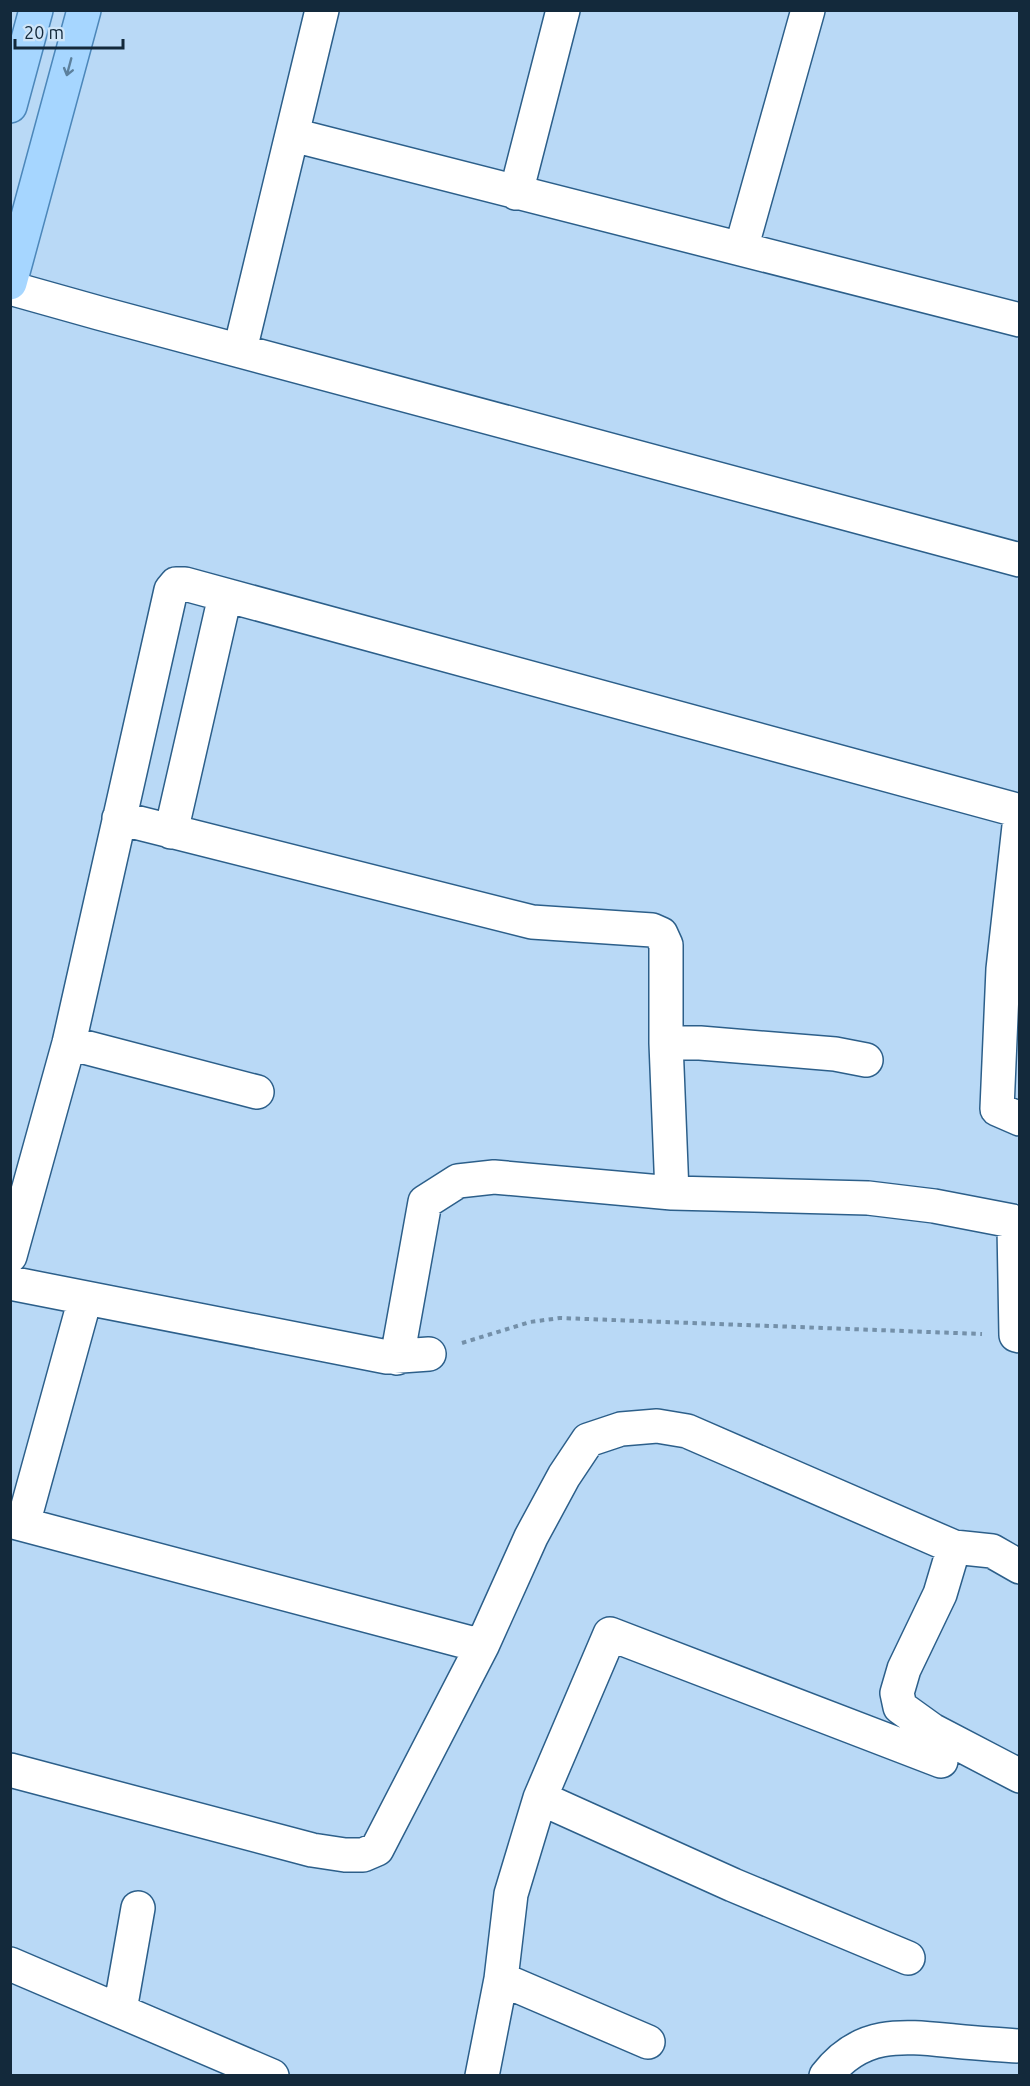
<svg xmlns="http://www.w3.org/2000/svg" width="1030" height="2086" font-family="Ubuntu,sans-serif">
<rect width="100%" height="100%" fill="#b9d9f6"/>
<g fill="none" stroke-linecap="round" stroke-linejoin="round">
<g stroke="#2c5f8a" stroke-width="36">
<path id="minor" d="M293 135 1020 320
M516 193 563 10
M741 249 808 10
M10 288 99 313 1020 560
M240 350 322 10
M1020 817 1003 969 997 1109 1020 1119
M119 818 532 922 652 930 661 934 666 945V1043H700L835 1054 866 1060
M171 832 225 596
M69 1043 257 1092
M666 1043 672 1193
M10 1256 69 1043 171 590 176 584H185L1020 811
M10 1283 387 1357 429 1354
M397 1358 425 1202 458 1181 494 1177 672 1193 868 1198 934 1206 1012 1221 1014 1226 1016 1335 1020 1336
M10 1521 482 1646 377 1849 363 1855H345L312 1850 10 1770
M23 1524 85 1299
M954 1547 940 1594 904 1669 897 1693 900 1707 932 1730 1020 1776
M482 1646 531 1537 564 1476 588 1440 621 1429 657 1426 687 1431 954 1547 992 1551 1020 1567
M540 1798 733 1885 908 1958
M10 1964 272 2076
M501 1979 648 2042
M120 2010 138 1908
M482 2076 501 1979 511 1894 540 1798 610 1634 941 1761
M826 2076C861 2030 904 2036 954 2041 976 2043 998 2045 1020 2046"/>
</g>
<g stroke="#4c87ba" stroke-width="36">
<path id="major" d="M10 106 36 10
M10 283 84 10"/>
</g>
<path stroke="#7490a9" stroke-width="4" stroke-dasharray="4.5 4.5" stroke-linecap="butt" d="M462 1343 530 1322 560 1318 982 1334"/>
<use href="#minor" stroke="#fff" stroke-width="33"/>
<use href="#major" stroke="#a6d6ff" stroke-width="33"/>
</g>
<defs><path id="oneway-shaft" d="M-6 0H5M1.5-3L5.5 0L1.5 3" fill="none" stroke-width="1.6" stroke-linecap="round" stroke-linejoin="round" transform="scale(1.5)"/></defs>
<use stroke="#5c809d" href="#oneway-shaft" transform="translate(69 67) rotate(105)"/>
<rect width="1030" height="2086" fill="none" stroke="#13293b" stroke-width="24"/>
<path d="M15 39v9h108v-9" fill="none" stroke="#13293b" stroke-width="3"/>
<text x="24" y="39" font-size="18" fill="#13293b" stroke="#cfe5f8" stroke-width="4.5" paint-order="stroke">20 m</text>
</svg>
